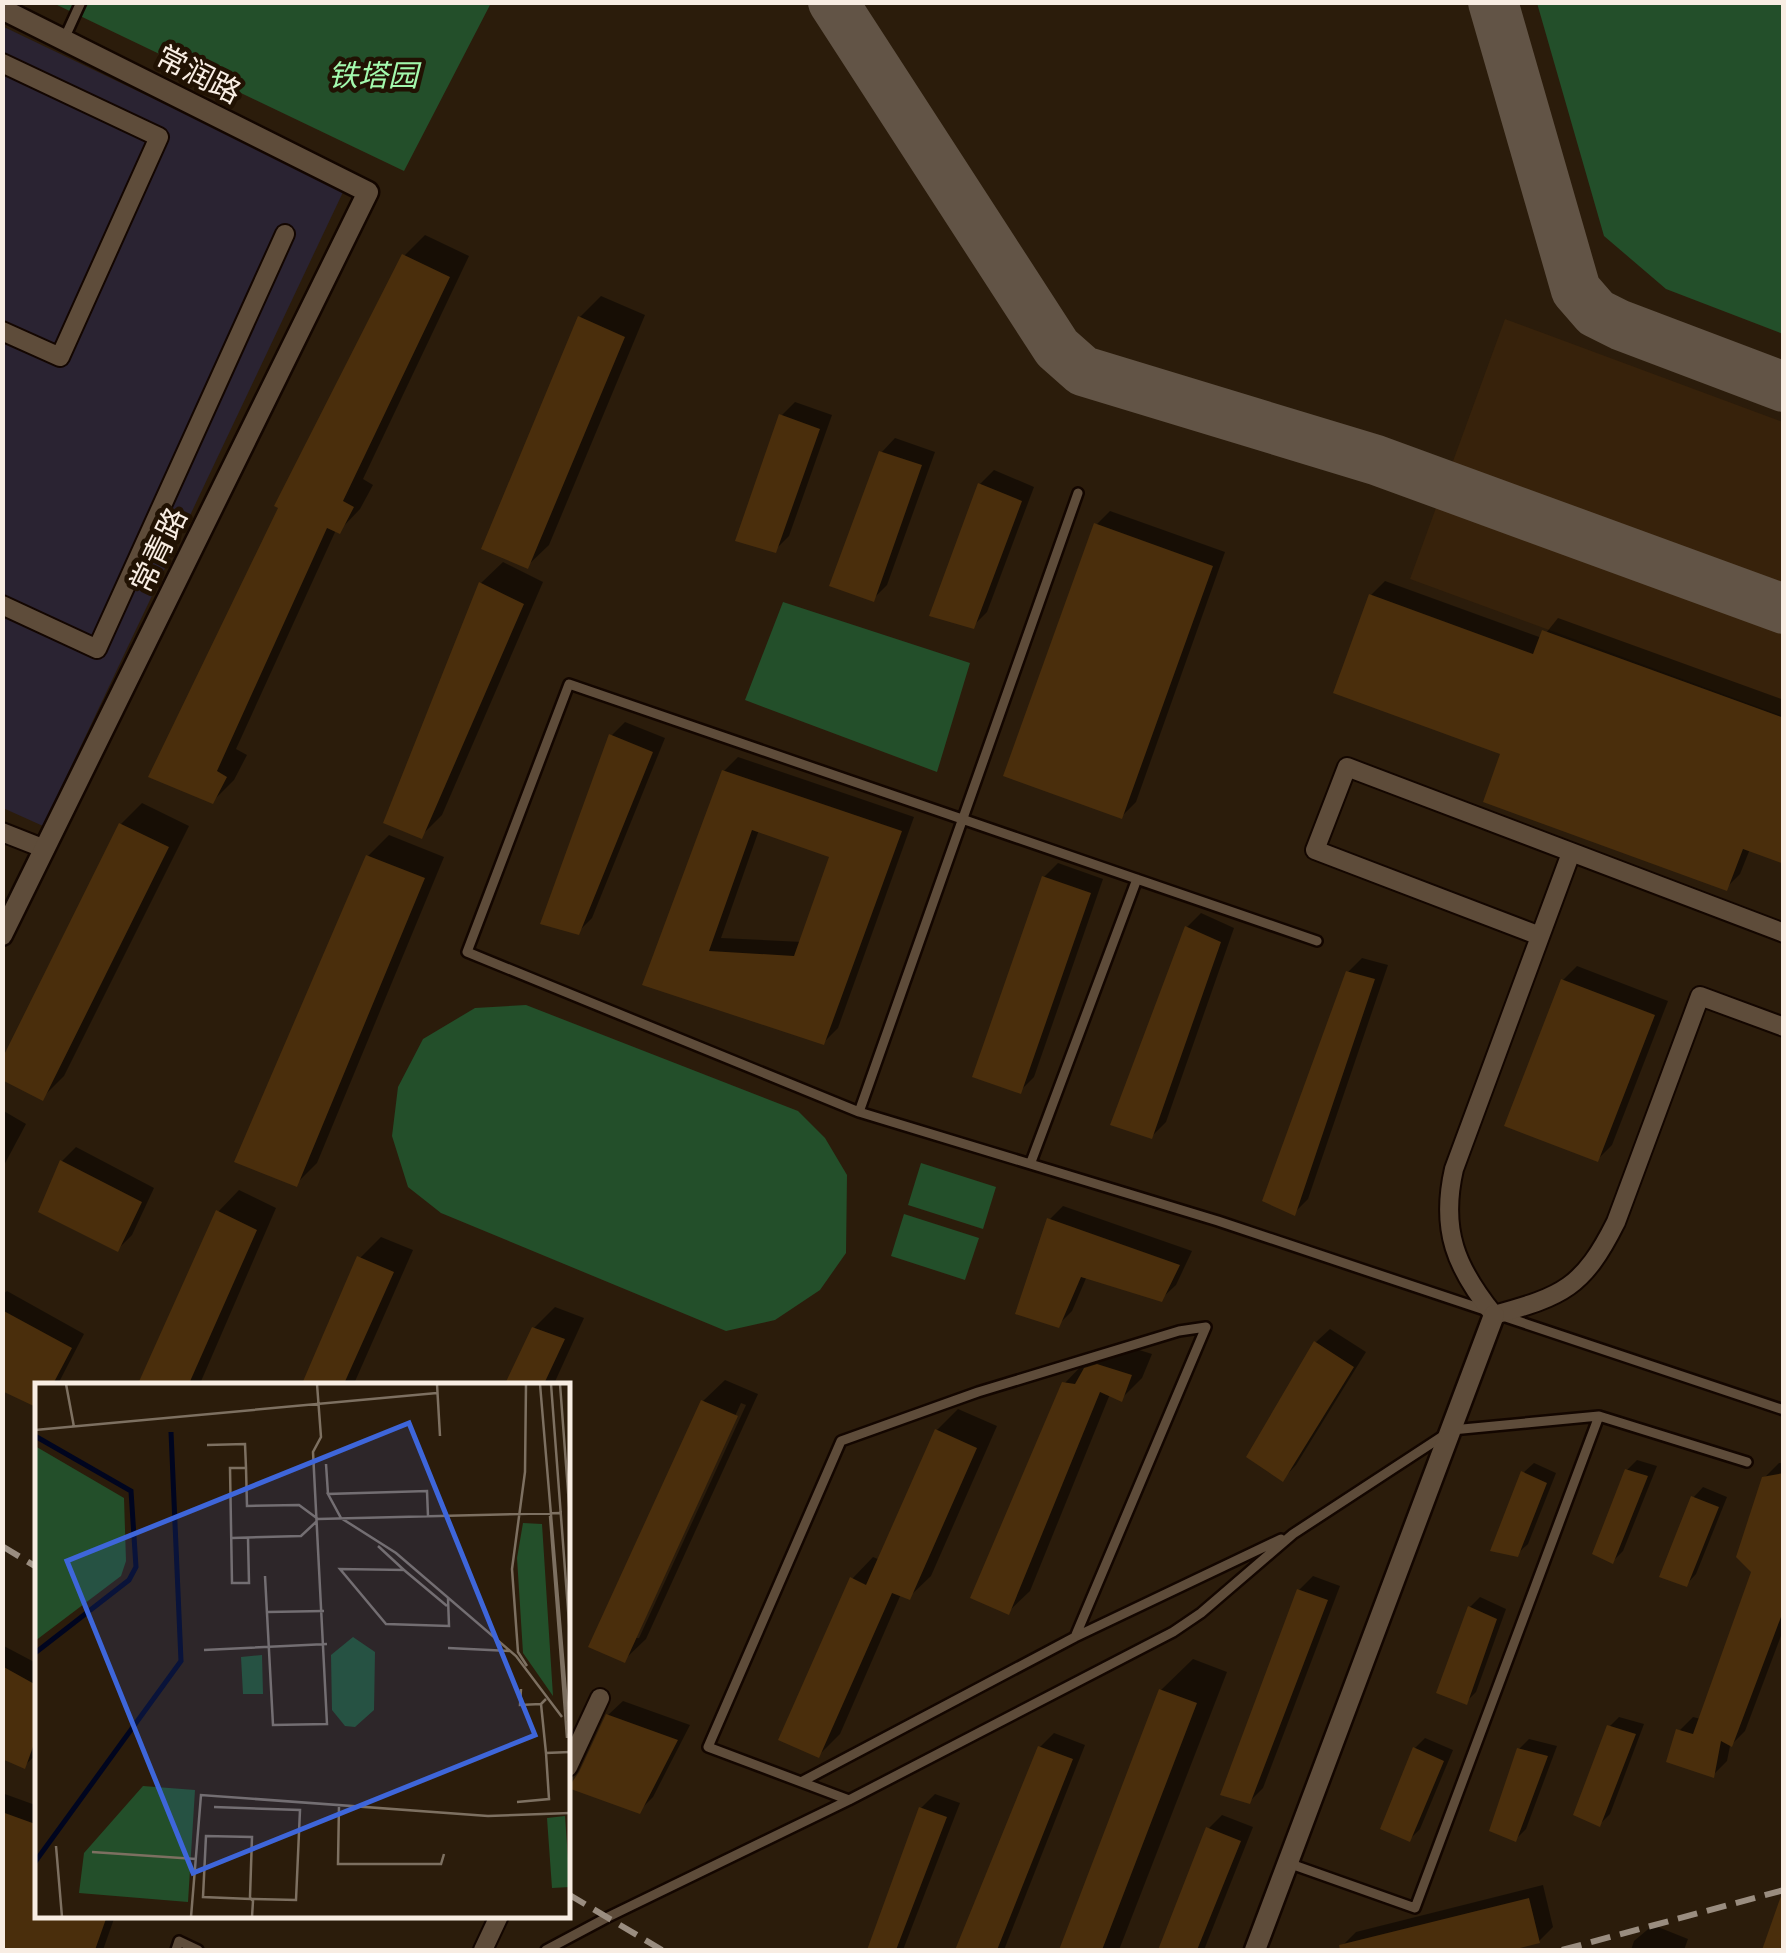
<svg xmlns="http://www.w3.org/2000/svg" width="1786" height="1953" font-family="Merriweather,'Noto Sans SC',serif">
<rect width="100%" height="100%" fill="#2b1c0b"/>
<path fill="#2a2332" d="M2 26 344 190 43 826 3 808Z"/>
<path fill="#37220b" d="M1505 319 1783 422V716L1410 579Z"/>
<path fill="#234f2a" d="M53 3H491L404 171Z
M1537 3H1783V334L1666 289 1604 236Z
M783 602 970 663 937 772 745 700Z
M526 1005 798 1111 825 1138 847 1175 846 1253 820 1290 775 1320 726 1331 441 1213 408 1187 392 1136 398 1087 423 1039 475 1008Z
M921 1163 996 1187 983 1229 908 1205Z
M904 1214 979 1238 965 1280 891 1256Z"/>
<path fill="#0007" fill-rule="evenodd" d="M425 235 469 256 363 479 373 485 360 509 339 531 336 530 236 749 247 755 234 780 213 801 151 776 404 256Z
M601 296 645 315 549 545 527 566 580 317Z
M795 402 832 415 789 536 775 550 781 416Z
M895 438 935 452 887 585 873 599 881 453Z
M994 470 1034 487 987 612 973 626 980 484Z
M1110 511 1225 552 1136 802 1122 816 1096 525Z
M503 562 543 582 442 815 421 836 386 822 481 583Z
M1385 581 1542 638 1558 618 1784 700V861L1750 849 1740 874 1726 888 1503 753 1371 595Z
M625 722 665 738 592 918 578 932 611 736Z
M738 757 914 817 838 1028 824 1042 645 983 724 771ZM759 830 832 856 802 942 721 938Z
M142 803 189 826 64 1076 42 1098 121 824Z
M389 835 444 857 317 1163 296 1184 368 856Z
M1058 863 1103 879 1034 1077 1020 1091 1044 877Z
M1201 913 1234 928 1166 1122 1152 1136 1187 927Z
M1362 958 1388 965 1308 1199 1294 1213 1348 972Z
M1577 966 1668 1001 1612 1145 1598 1159 1563 980Z
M2 1110 26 1124 2 1169Z
M76 1147 154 1188 132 1235 118 1249 41 1211 62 1161Z
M239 1190 276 1208 199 1386H140L218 1212Z
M1063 1206 1192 1251 1176 1285 1161 1299 1087 1276 1072 1311 1058 1325 1049 1220Z
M381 1237 413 1250 353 1386H304L360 1258Z
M7 1291 84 1334 57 1386 2 1389V1295Z
M555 1307 584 1318 553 1386H507L534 1328Z
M1330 1329 1366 1352 1296 1465 1283 1479 1316 1342Z
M1120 1344 1152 1354 1142 1378 1121 1399 1110 1394 1030 1591 1008 1612 1064 1384 1085 1362 1093 1363 1108 1348Z
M725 1380 758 1394 646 1639 624 1660 703 1401ZM741 1403 746 1405 639 1638H633Z
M958 1409 997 1426 931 1576 909 1597 901 1594 840 1734 819 1755 852 1579 873 1557 880 1560 937 1430Z
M1637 1460 1657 1466 1623 1551 1613 1561 1627 1470Z
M1534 1463 1556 1473 1528 1544 1517 1554 1523 1473Z
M1779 1463H1784V1628L1745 1731 1730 1746 1727 1761 1713 1775 1679 1731 1693 1717 1701 1719 1754 1572 1764 1478Z
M1703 1487 1727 1497 1696 1574 1686 1585 1693 1498Z
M1313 1576 1340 1586 1263 1788 1249 1802 1299 1590Z
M1480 1597 1506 1609 1476 1692 1466 1702 1470 1607Z
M2 1645 38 1664V1753L24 1766 2 1756Z
M1193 1659 1227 1672 1119 1950H1062L1161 1690Z
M623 1701 690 1725 653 1797 639 1811 608 1715Z
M1619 1717 1644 1724 1610 1814 1600 1824 1609 1727Z
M1054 1733 1085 1745 1004 1950H958L1040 1747Z
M1425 1738 1453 1750 1420 1829 1410 1839 1415 1748Z
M1529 1739 1557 1746 1526 1829 1516 1839 1519 1749Z
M2 1793 38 1806V1916H115L103 1950H2Z
M935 1794 960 1803 903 1950H870L921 1808Z
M1222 1815 1253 1827 1204 1950H1161L1208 1829Z
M1543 1885 1553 1927 1539 1941 1502 1950H1343L1342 1946 1356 1932Z
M1653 1925 1688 1939 1684 1950H1631L1634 1941Z"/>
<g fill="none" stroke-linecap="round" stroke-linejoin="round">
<path stroke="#625446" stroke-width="50" d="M833 2 1057 348 1083 371 1376 460 1784 609
M1493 2 1576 290 1596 313 1620 325 1784 387"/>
</g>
<path fill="#4a2e0c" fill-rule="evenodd" d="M402 254 450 277 343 501 354 507 340 534 327 528 217 771 227 777 213 804 148 777 278 508 274 506Z
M578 316 625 337 528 569 481 549Z
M779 414 820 429 776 553 735 541Z
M879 451 922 465 874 602 829 586Z
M978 483 1022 501 974 629 929 616Z
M1094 523 1213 566 1122 819 1003 776Z
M479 582 524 604 422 839 383 823Z
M1369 594 1533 654 1542 630 1784 718V864L1743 849 1727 891 1483 802 1500 754 1333 693Z
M609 734 653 752 579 935 540 924Z
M722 770 902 831 824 1045 642 985ZM752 830 829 857 794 956 709 951Z
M119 823 169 847 43 1101 2 1080V1059Z
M366 855 425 878 297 1187 234 1162Z
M1042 876 1091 893 1021 1094 972 1077Z
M1185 926 1221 942 1152 1139 1110 1125Z
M1346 971 1375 979 1295 1216 1262 1201Z
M1561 979 1655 1015 1598 1162 1504 1126Z
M60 1160 142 1202 118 1252 38 1212Z
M216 1210 257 1230 188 1386H137Z
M1047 1218 1180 1265 1162 1302 1081 1277 1059 1328 1015 1314Z
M357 1256 394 1272 343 1386H301Z
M2 1310 72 1348 52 1386H38V1408L2 1391Z
M532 1327 565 1339 543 1386H504Z
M1314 1341 1354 1367 1283 1482 1246 1457Z
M1097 1364 1132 1375 1122 1402 1100 1392 1009 1615 970 1598 1062 1382 1075 1384 1084 1368Z
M701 1400 738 1416 625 1663 588 1647Z
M935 1429 977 1448 910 1600 892 1593 819 1758 778 1740 850 1577 866 1585Z
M1625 1469 1648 1476 1613 1564 1592 1554Z
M1521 1471 1547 1483 1518 1557 1490 1551Z
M1784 1473V1609L1732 1747 1721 1741 1714 1778 1666 1762 1676 1729 1693 1734 1751 1572 1736 1557 1762 1477Z
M1691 1496 1719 1507 1687 1587 1659 1577Z
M1297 1589 1328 1600 1250 1804 1220 1795Z
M1468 1606 1497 1619 1467 1705 1436 1693Z
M2 1666 38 1686V1746L34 1744 25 1769 2 1759Z
M1159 1689 1197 1703 1102 1950H1059Z
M606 1714 678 1740 640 1814 568 1788 579 1772Z
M1607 1725 1636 1734 1600 1827 1573 1815Z
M1038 1746 1073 1759 997 1950H955Z
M1413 1747 1444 1761 1410 1842 1380 1829Z
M1517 1748 1548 1756 1516 1842 1489 1831Z
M919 1807 947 1817 896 1950H867Z
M2 1812 38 1825V1916H107L95 1950H2Z
M1206 1827 1241 1841 1197 1950H1158Z
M1781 1896H1784V1950H1762Z
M1529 1898 1540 1943 1512 1950H1340L1339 1945Z"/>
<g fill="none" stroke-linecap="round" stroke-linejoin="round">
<g stroke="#130600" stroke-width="14">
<path id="service" d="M65 37 81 2
M1317 941 569 684 467 952 859 1112 1218 1221 1784 1410
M859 1112 1078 493
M1031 1162 1137 879
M1599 1416 1747 1462
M801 1782 1075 1637
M849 1800 708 1747 841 1441 978 1392 1179 1331 1206 1327 1075 1637 1281 1539
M176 1950 179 1941 198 1950
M546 1950 606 1918 849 1800 1173 1632 1201 1613 1293 1534 1452 1430 1599 1416 1415 1908 1288 1863"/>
</g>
<g stroke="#130600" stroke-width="22">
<path id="minor" d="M2 63 159 137 60 357 2 331
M2 605 97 649 285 234
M2 832 45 849
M1571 853 1454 1169C1440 1230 1456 1268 1494 1315 1563 1296 1583 1288 1616 1222L1700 996 1784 1027
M1540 936 1315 850 1347 767 1784 933
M568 1767 600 1698
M483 1950 499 1916"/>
</g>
<g stroke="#130600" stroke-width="25">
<path id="tertiary" d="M2 9 368 192 2 935
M1255 1950 1494 1315"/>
</g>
<use href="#service" stroke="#5e4c3a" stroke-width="9"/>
<use href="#minor" stroke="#5e4c3a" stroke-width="18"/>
<use href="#tertiary" stroke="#5e4c3a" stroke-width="20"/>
<path stroke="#9a8d80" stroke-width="6" stroke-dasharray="20 10" stroke-linecap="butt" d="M2 1546 38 1568
M568 1894 662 1950
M1562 1950 1784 1890"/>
</g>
<g text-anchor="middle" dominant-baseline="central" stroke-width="9" stroke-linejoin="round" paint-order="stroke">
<g font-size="30" fill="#f8ede3" stroke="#211203">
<text transform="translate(199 74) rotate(27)">常润路</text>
<text transform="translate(158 550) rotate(-64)">常青路</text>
</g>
<g font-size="30" font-style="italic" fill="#a3f9ad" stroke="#211203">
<text x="373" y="75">铁塔园</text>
</g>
</g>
<g transform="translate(35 1383)">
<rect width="535" height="535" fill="#2b1c0b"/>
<path d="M0 63 89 115 91 178 86 193 0 258ZM488 140 507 141 518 313 488 270 482 175ZM318 254 340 269 339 327 320 344 310 343 297 327 296 272ZM227 272 228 311H208L206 274ZM108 403 160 407 153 519 44 510 49 470ZM530 433 535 504 517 505 512 435Z" fill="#234f2a"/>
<path fill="none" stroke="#00051f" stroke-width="5" d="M0 53 96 108 101 184 94 197 0 270M0 479 146 278 136 49"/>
<path fill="none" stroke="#7d7061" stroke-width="2.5" d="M31 1 39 44M402 1 405 53M491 1 490 89 477 186 483 269 492 283M505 1 535 358M516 1 535 253M525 1 535 135M0 47 402 10M172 62 210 61 211 85M291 81 293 111M393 133 392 108 293 111 306 135 361 170 481 273 527 334M515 133 532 355M197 155 266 153 281 139M213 155 214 200H197L195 85H211L212 123 264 122 283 136 527 130M343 163 369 187 305 186 351 241 414 243 413 215M369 187 412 223M230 193 238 342 292 341 278 69 286 54 282 1M232 229 289 228M413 265 475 268M169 267 292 261M486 306 485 322 506 321M511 370 506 321 511 316M482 419 514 416 511 370 535 369M304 422 303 481H406L409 471M179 424 265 427 261 517 216 516 168 514 171 453 217 454 215 514 216 516 218 518 217 534M21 463 27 534M57 469 161 476M156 534 166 412 453 433 535 430"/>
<path fill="#3e66da" fill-opacity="0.15" stroke="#3e66da" stroke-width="5" d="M374 40 500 352 158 490 32 178Z"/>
<rect width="535" height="535" fill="none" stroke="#f8ede3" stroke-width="5"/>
</g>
<rect width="1786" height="1953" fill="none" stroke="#f8ede3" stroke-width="10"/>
</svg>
